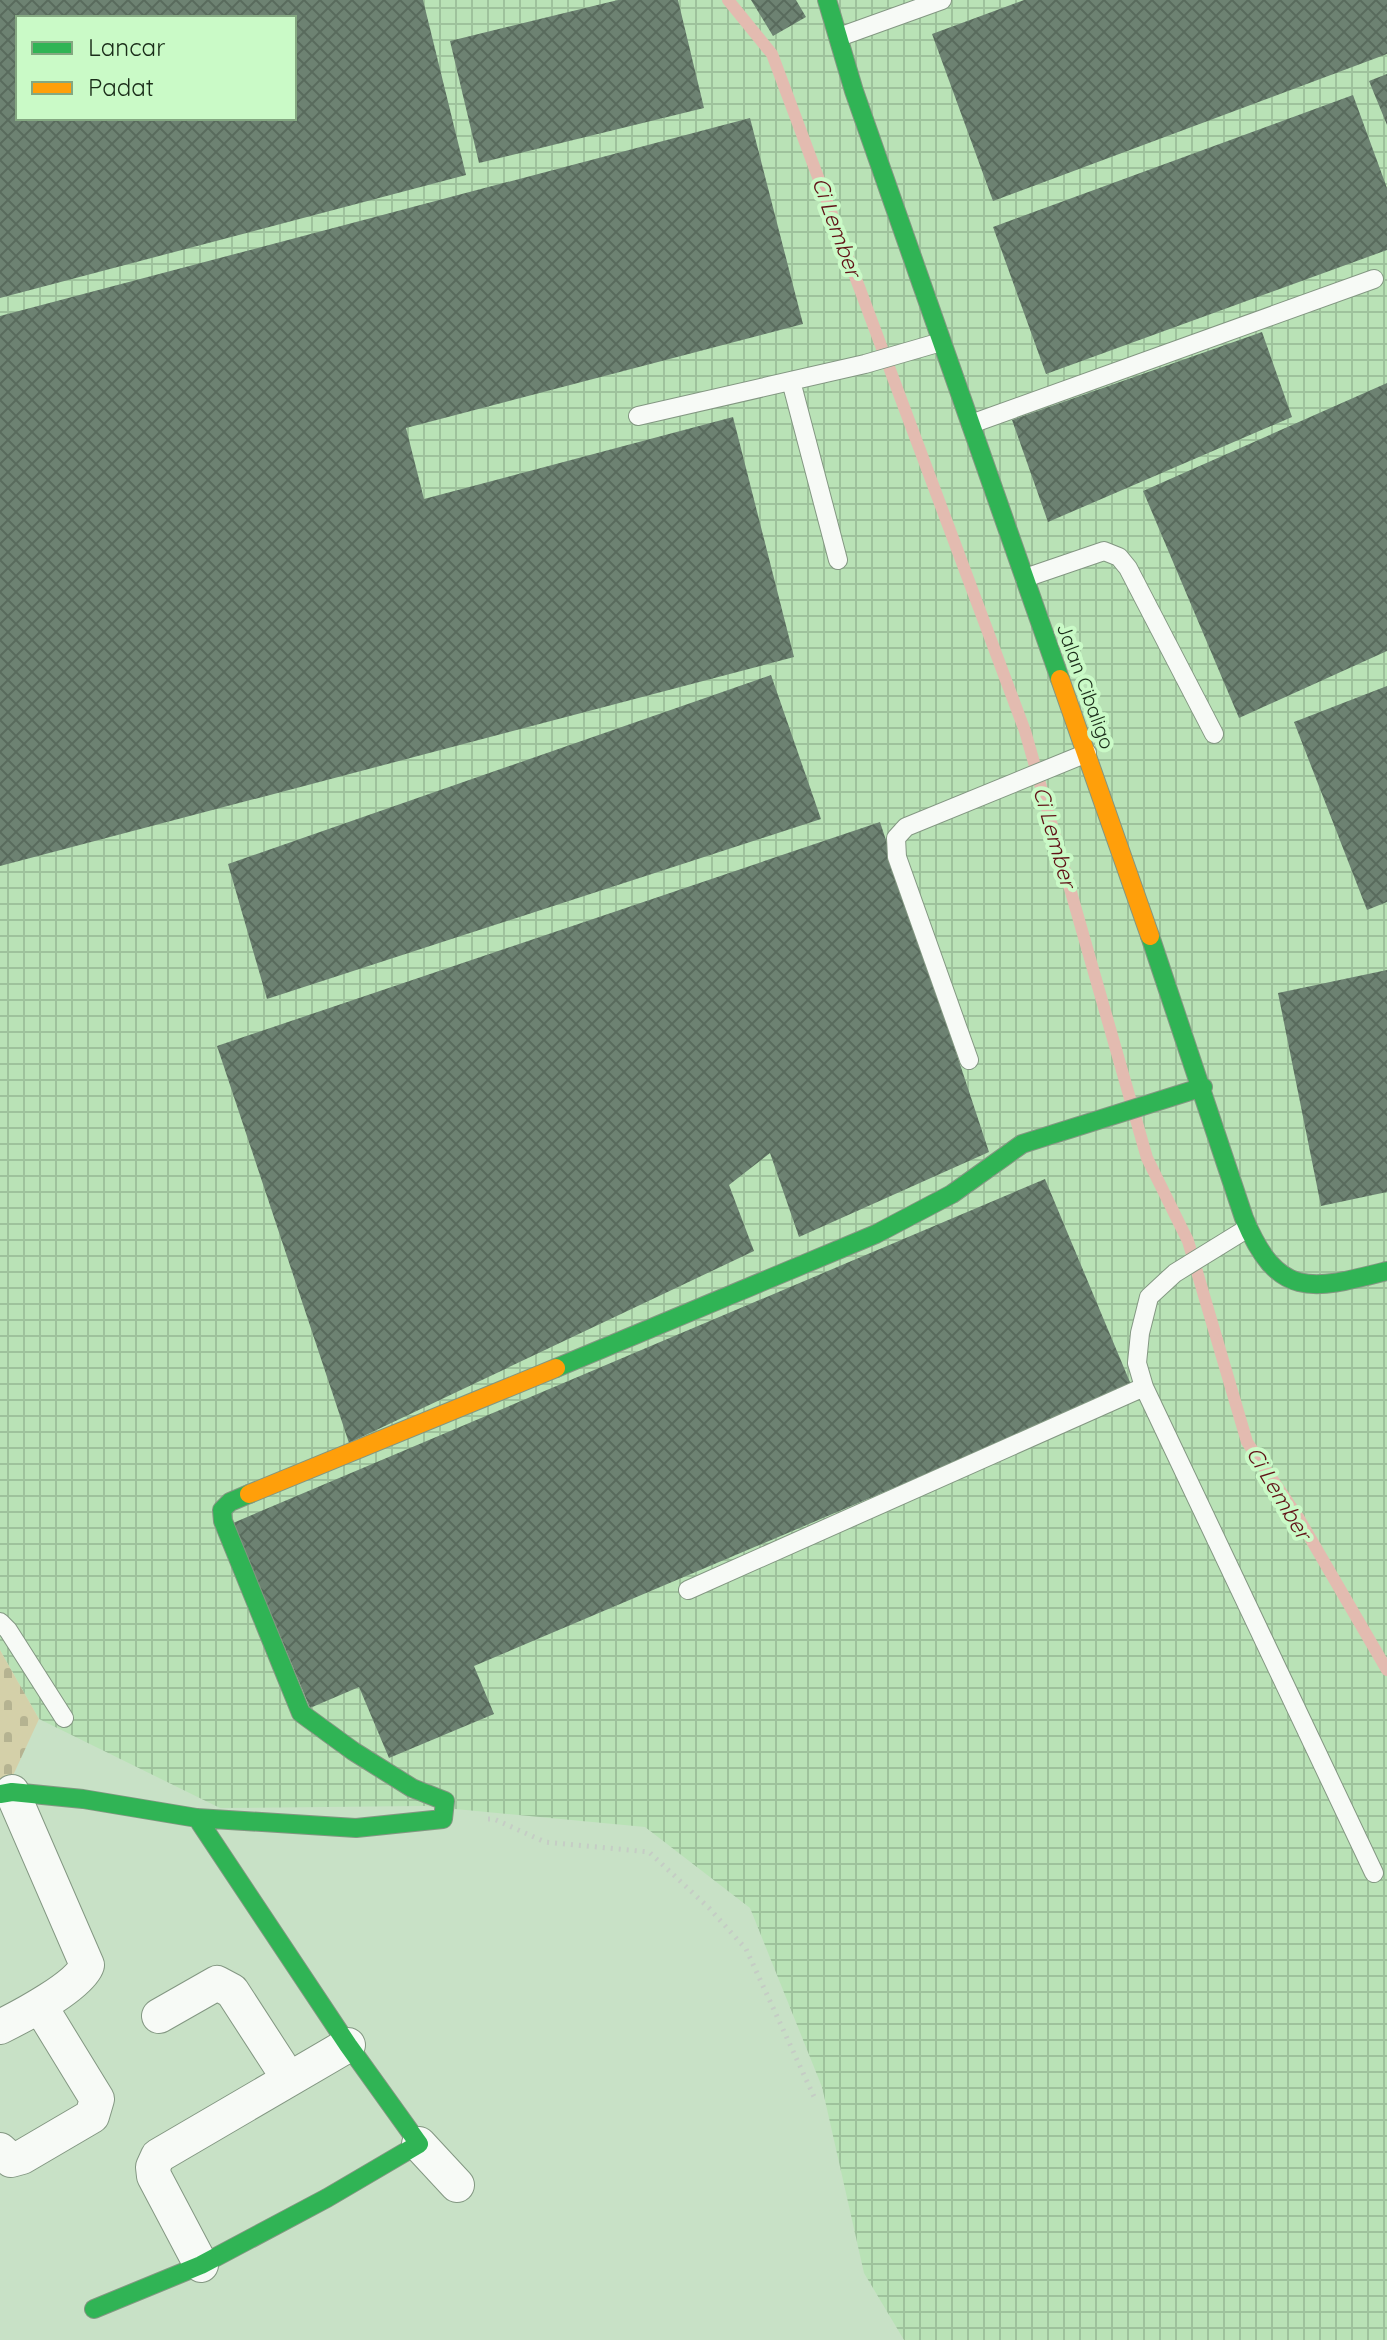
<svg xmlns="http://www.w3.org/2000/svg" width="1387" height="2340" font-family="Quicksand,sans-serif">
<defs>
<pattern id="industrial-grid" width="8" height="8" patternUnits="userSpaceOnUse" patternTransform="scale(2)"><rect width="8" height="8" fill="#b9e2b6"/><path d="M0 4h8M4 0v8" fill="none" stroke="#9ec29c"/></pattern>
<pattern id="cemetery-stones" width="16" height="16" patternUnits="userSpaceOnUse" patternTransform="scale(2)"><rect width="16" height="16" fill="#d4d0a9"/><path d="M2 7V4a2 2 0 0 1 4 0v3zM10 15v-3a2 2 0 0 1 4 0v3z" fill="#b5b391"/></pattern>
<pattern id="building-cross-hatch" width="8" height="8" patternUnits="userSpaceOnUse" patternTransform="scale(2)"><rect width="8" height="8" fill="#6d8272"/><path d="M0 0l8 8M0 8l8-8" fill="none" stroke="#596b5d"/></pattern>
</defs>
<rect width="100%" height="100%" fill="#c8e1c6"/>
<path fill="url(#industrial-grid)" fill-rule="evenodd" d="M0 0H1387V2340H904L864 2273 822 2087 750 1908 645 1827 424 1806 220 1808 39 1719 0 1650ZM18 18H294V118H18Z"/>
<path fill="url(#cemetery-stones)" d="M0 1650 39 1719 10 1782 0 1783Z"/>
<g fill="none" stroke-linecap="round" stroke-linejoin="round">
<path stroke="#e3bbb0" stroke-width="12" d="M728 0 772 54 1025 731 1147 1158 1188 1241 1247 1442 1298 1517 1387 1670"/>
</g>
<path fill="url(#building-cross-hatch)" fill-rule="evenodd" d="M0 0H423L466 175 0 298ZM18 18H294V118H18Z
M618 0H678L704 108 479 163 450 41Z
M751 0H796L806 17 773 36Z
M1024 0H1387V54L993 201 932 34Z
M1387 74V125L1369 81Z
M1353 95 1387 188V250L1046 374 993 227Z
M750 118 803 324 406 428 424 499 733 417 794 657 0 866V316Z
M1262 332 1292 417 1048 522 1012 420Z
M1387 383V651L1239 718 1143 491Z
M771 675 821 819 267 999 228 864Z
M1387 686V902L1367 910 1294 722Z
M880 822 989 1152 799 1237 770 1153 729 1185 754 1251 349 1443 217 1046Z
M1387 970V1192L1321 1206 1278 993Z
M1045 1179 1132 1387 474 1666 494 1714 389 1758 359 1687 310 1708 233 1523Z"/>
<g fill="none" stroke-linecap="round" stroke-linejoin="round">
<g stroke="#839782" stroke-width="20">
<path id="lane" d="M839 37 942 0
M791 381 838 560
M638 416 865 364 941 342
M971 424 1374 279
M1025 578 1104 551 1119 557 1128 568 1214 734
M969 1060 897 857 896 838 906 827 1087 753
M1248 1228 1175 1273 1149 1297 1140 1333 1137 1363 1144 1387 1374 1873
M688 1590 1144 1387
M0 1622 8 1630 64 1718"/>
</g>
<g stroke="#839782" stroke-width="36">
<path id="street" d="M159 2016 217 1983 232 1991 289 2079
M0 2027C20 2017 81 1985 87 1965L12 1792
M419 2144 457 2185
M0 2150 11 2160 22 2157 92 2116 97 2099 40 2006
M201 2265 154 2176 153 2167 158 2156 348 2045"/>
</g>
<g stroke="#839782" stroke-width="20">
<path id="fast" d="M827 0 854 91 1060 679
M1150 936 1244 1218C1278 1300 1312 1290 1387 1271
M556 1368 876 1234 952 1194 1022 1144 1203 1087
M0 1794 12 1792 83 1799 197 1818 356 1828 443 1819 445 1801 412 1788 353 1751 301 1713 223 1521 222 1510 230 1502 249 1494
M94 2309 201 2265 327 2198 419 2144 348 2045 197 1818"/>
</g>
<g stroke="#839782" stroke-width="20">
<path id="slow" d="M1060 679 1150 936
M249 1494 556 1368"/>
</g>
<path stroke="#c5cdc5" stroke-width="5" stroke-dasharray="2 6" stroke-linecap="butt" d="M488 1819H494L545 1842 649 1852 709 1908 746 1949 816 2101"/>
<use href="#lane" stroke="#f7faf6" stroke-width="18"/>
<use href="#street" stroke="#f7faf6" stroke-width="34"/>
<use href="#fast" stroke="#30b455" stroke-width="18"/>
<use href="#slow" stroke="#ff9f0a" stroke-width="18"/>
</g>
<g text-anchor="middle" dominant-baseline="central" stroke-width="8" stroke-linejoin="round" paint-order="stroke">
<g font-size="20" fill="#1a2c19" stroke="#cafac7">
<text transform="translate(1086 686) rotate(70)">Jalan Cibaligo</text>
</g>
<g font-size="22" font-style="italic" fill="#601116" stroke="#cafac7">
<text transform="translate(837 227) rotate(70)">Ci Lember</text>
<text transform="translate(1055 837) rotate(74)">Ci Lember</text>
<text transform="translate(1279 1493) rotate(59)">Ci Lember</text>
</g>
</g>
<rect x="16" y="16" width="280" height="104" fill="#cafac7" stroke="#84a881" stroke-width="2"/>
<rect x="32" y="42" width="40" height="12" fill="#30b455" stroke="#84a881" stroke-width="2"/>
<text x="88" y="56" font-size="24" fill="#1a2c19">Lancar</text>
<rect x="32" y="82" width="40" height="12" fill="#ff9f0a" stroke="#84a881" stroke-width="2"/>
<text x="88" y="96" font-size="24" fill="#1a2c19">Padat</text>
</svg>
